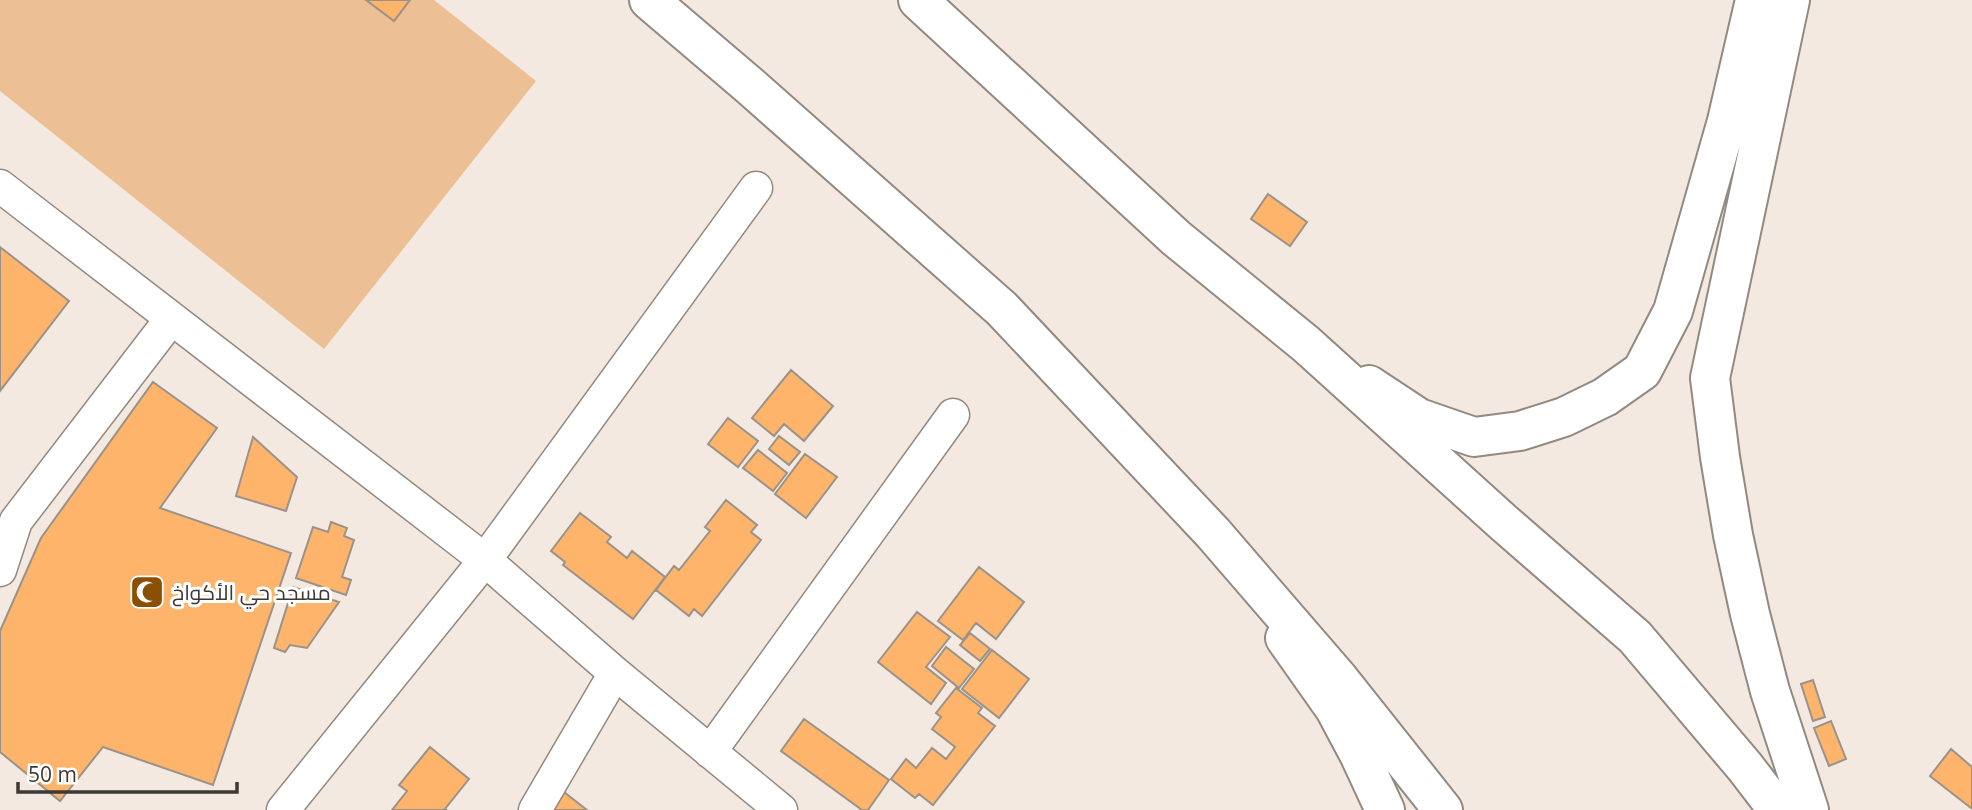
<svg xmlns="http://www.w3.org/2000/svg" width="1972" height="810" font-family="'Open Sans',Cairo,sans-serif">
<rect width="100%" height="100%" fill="#f3e9e0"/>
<path fill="#ecbf94" d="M0 0H434L536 81 324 349 0 91Z"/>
<path fill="#feb46a" stroke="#9b9289" stroke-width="2" d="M366 0H410L394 21Z
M1268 194 1307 222 1290 246 1251 219Z
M0 247 69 301 0 391Z
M791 370 833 406 804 441 784 424 774 436 752 418Z
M153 382 217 428 160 508 291 553 213 785 103 747 60 801 0 752V631L41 538Z
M728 418 758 441 738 467 708 444Z
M779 436 800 452 789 465 769 449Z
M253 437 297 477 286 511 236 496Z
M758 450 787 473 773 491 743 468Z
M805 454 837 477 806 518 775 494Z
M726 500 757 525 751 532 761 540 702 616 694 609 689 616 656 590 674 566 679 570 710 531 705 527Z
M580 513 611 537 607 542 627 558 632 551 665 577 633 619 563 565 565 562 551 551Z
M331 522 347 528 344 536 354 540 342 577 351 580 346 595 296 578 313 527 328 532Z
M979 567 1024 602 996 639 976 623 963 640 938 621Z
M293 587 339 602 307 648 290 645 285 652 274 648Z
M917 612 950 637 926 667 946 683 931 704 878 662Z
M970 633 990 649 980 661 960 645Z
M946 647 974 669 959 688 932 666Z
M992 650 1029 679 999 718 962 689Z
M1813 680 1825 717 1813 721 1801 684Z
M956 688 982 708 978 713 995 726 933 805 919 794 915 798 891 779 906 759 916 768 932 748 946 759 955 747 932 729 941 717 936 713Z
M804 719 889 780 868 810H862L781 751Z
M1831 721 1846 759 1829 766 1814 728Z
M430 747 469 779 445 809 447 810H392L407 791 399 785Z
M1951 749 1972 767V806L1971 808 1930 776Z
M564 792 587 810H550Z"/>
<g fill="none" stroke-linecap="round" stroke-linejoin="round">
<g stroke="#928980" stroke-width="35">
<path id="minor" d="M0 186 485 560 615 673 781 810
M0 570 16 521 171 319
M710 752 953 415
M283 810 485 560 756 188
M535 810 615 673"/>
</g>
<g stroke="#928980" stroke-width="42">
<path id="major" d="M1790 0 1710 378 1720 457 1733 535 1750 614 1770 691 1809 810
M1369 385 1419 418 1474 437 1520 431 1564 417 1605 397 1642 371 1673 311 1727 121 1755 0
M1285 638 1335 709 1359 754 1385 810"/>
</g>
<g stroke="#928980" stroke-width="42">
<path id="highway" d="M649 0 750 86 1002 309 1213 533 1339 679 1443 810
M918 0 1176 238 1306 344 1504 523 1635 637 1745 767 1778 810"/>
</g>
<use href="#minor" stroke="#fff" stroke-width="32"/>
<use href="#major" stroke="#fff" stroke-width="38"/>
<use href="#highway" stroke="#fff" stroke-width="38"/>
</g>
<defs>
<g id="mosque-square" transform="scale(1.75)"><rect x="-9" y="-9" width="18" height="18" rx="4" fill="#895004" stroke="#fff"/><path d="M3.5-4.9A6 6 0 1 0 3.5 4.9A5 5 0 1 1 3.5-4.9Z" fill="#fff"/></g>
</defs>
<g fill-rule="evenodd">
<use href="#mosque-square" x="147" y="592"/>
</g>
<g text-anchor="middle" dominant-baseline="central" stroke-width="6" stroke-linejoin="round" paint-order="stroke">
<g font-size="21" fill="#3d3935" stroke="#fff" text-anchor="start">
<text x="172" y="592">مسجد حي الأكواخ</text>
</g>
</g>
<path d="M18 782v10h219v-10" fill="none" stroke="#3d3935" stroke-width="3.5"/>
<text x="28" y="782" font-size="21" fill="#3d3935" stroke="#ffffff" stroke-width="5" paint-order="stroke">50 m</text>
</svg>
